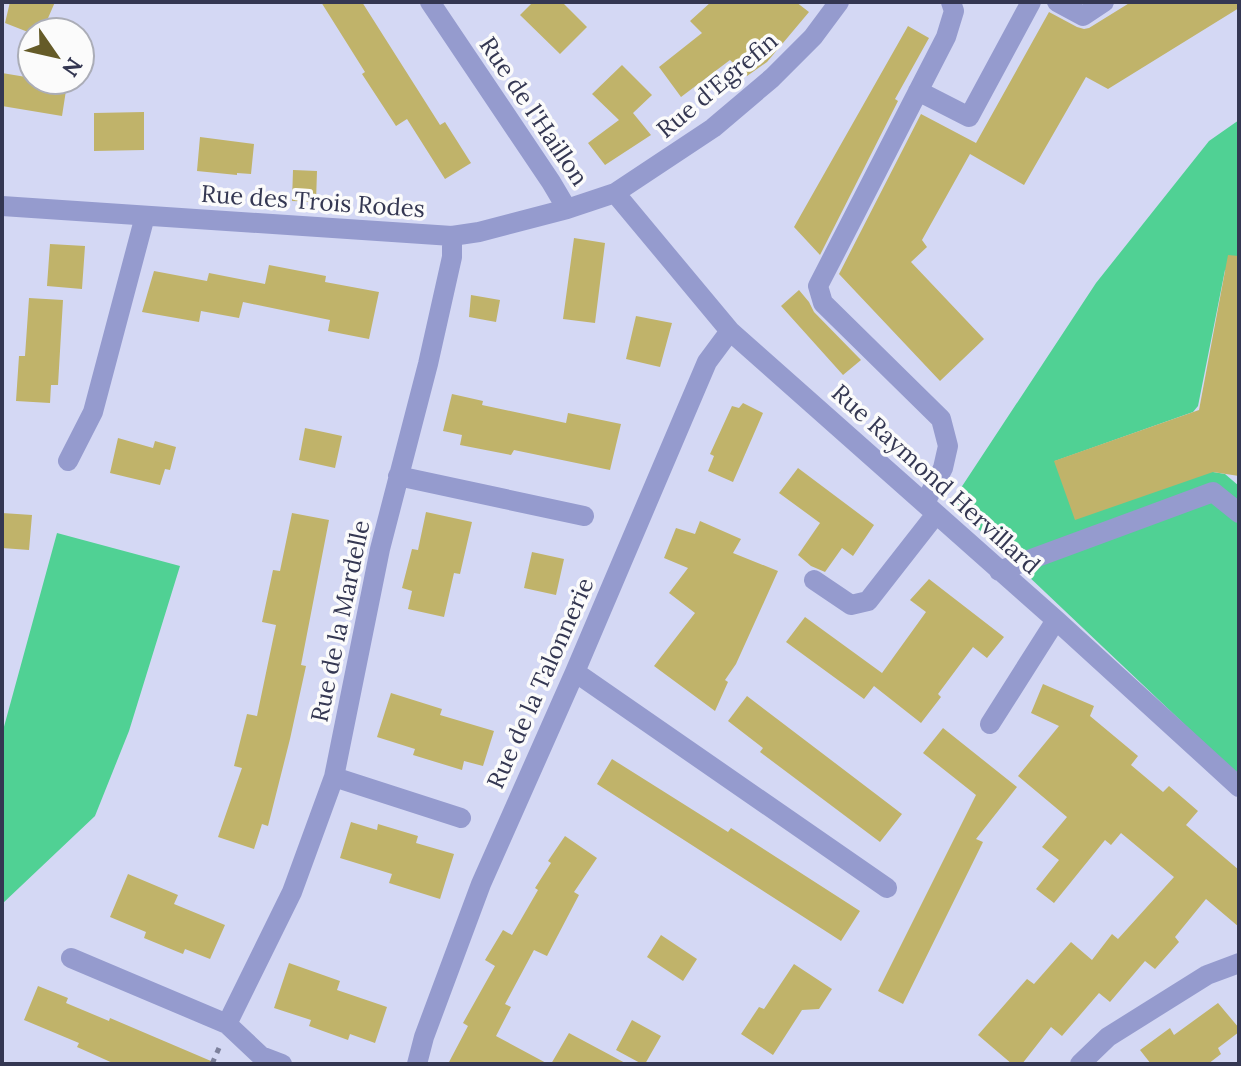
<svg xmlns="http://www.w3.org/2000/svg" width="1241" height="1066" font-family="Lora,serif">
<rect width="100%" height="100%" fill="#d4d8f4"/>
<path fill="#50d194" d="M1239 120V272L1225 270 1198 406 1193 412 1055 461 1213 472 1225 474 1239 486V776L951 503 1096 283 1209 141Z
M57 533 180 566 129 731 95 816 2 904V734Z"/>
<path fill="#c0b36a" d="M10 2H55L42 32H28L5 23Z
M321 2H362L440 125 445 122 471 163 445 179 407 119 396 126 362 74 365 72Z
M533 2H562L587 27 560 54 520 15Z
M711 2H796L809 12 767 62 747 76 730 60 681 97 659 67 702 33 690 21Z
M1131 2H1239V8L1108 89 1086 77 1024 185 970 154 922 240 927 247 911 262 984 339 940 381 839 274 921 114 976 143 1049 12 1077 27 1084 29 1089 28Z
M908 26 929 38 895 99 898 101 820 255 794 227Z
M622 65 652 95 633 113 651 135 605 165 588 143 619 120 592 94Z
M2 73 32 78V80L67 84 62 116 2 106Z
M144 112V150L94 151V113Z
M200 137 254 144 251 174 237 173V175L197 171Z
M293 170 317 171 316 202 292 201Z
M574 238 605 243 595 323 563 319Z
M50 244 85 246 82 289 47 286Z
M1228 255 1239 256V476L1213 472 1075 520 1054 461 1199 410Z
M269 265 326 276 325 282 379 292 369 339 328 331 330 320 243 302 239 318 201 311 199 322 142 312 154 271 207 281 209 273 265 284Z
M799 290 809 302 814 312 861 360 843 375 781 306Z
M471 295 500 300 496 322 469 317Z
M29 298 63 300 58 385H51L50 403 16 401 19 356H25Z
M636 316 672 323 660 367 626 359Z
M452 394 483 401 482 405 566 423 568 413 621 424 610 470 514 450 511 455 460 445 462 435 443 431Z
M743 403 763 413 733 482 708 471 714 456 710 454 732 406 739 408Z
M305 428 342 436 335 468 299 460Z
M118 438 153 448 155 441 176 447 170 470 165 469 160 485 110 473Z
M798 468 874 525 853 556 842 548 825 572 811 566 798 555 820 523 779 493Z
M426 512 472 522 460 574 454 573 444 617 408 609 412 591 402 588 412 549 418 550Z
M2 513 32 515 29 550 2 548Z
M292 513 329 520 301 665 306 666 290 739 268 826 262 824 254 849 218 837 242 768 234 766 247 714 257 716 276 625 262 622 273 570 280 571Z
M700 521 741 539 733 553 778 571 736 664 725 680 728 682 715 711 654 666 695 613 669 593 688 568 664 558 676 528 695 534Z
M532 552 564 559 556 595 524 588Z
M929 579 1004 637 987 658 973 647 938 694 941 697 921 723 874 686 864 699 786 642 805 617 882 673 926 612 910 600Z
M1043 684 1094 706 1090 716 1138 756 1131 765 1163 792 1169 786 1198 811 1186 825 1239 870V927L1206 899 1175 937 1179 942 1155 969 1145 961 1110 1002 1099 993 1062 1036 1051 1027 1022 1064H1012L978 1035 1027 979 1034 984 1071 942 1092 960 1112 934 1118 939 1174 877 1121 833 1111 845 1105 840 1054 903 1036 889 1059 860 1042 847 1067 817 1018 776 1059 726 1031 713Z
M391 693 442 709 440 715 494 731 483 766 464 761 462 770 413 755 415 749 377 737Z
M747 696 902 814 880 842 760 752 763 748 728 721Z
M943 728 1017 787 976 839 983 842 903 1004 878 991 976 795 923 753Z
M612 759 728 832 731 828 860 911 841 941 597 784Z
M351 822 377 830 378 824 418 836 416 843 454 854 440 899 389 883 392 874 340 858Z
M565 836 597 858 574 892 579 895 547 956 534 950 505 1004 511 1007 496 1036 548 1064H448L468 1026 463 1023 495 966 485 960 503 930 512 935 538 890 535 888 551 863 548 861Z
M128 874 178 895 174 904 225 925 210 959 185 949 183 954 144 938 146 932 110 917Z
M661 935 697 959 683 981 647 957Z
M289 963 340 981 337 990 387 1007 375 1043 350 1034 348 1040 309 1026 311 1020 274 1008Z
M794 964 832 989 819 1009 802 1010 773 1055 741 1034 759 1007 764 1009Z
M38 986 68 998 66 1003 109 1021 110 1018 218 1064H115L77 1047 79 1043 24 1020Z
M1218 1003 1239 1028V1032L1218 1048 1221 1054 1208 1064H1151L1140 1050 1170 1028 1174 1035Z
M632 1020 661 1036 645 1064H642L616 1050Z
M569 1033 627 1064H551Z"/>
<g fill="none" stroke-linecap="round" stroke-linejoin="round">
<path stroke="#7d819c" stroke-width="5" stroke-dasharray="6 6" stroke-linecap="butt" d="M212 1064 219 1048"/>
<path stroke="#959bce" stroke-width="20" d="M430 2 551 182 567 209
M1057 2 1083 16 1104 2
M918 91 969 117 1031 2
M615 193 730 331 1056 620 1239 787
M2 206 452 236 479 232 567 209 615 193 713 128 772 78 813 37 839 2
M68 461 93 412 145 216
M398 476 584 516
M925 503 943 468 948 446 941 419 823 303 818 286 946 37 954 11 951 2
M999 571 1213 492 1239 513
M814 580 851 605 868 601 936 514
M575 672 887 888
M990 724 1056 620
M334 777 461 818
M71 958 227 1024
M282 1064 261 1056 227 1024 292 892 334 777 380 549 428 364 452 257V236
M417 1064 424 1037 481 884 575 672 707 362 730 331
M1080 1064 1108 1037 1207 975 1239 963"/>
</g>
<g text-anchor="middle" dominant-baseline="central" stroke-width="7" stroke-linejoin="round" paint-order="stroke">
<g font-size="24" fill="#343752" stroke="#fbfbfb">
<text transform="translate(717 85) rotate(-40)">Rue d'Egrefin</text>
<text transform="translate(534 111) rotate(56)">Rue de l'Haillon</text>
<text transform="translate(313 201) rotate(4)">Rue des Trois Rodes</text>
<text transform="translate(936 479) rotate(42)">Rue Raymond Hervillard</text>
<text transform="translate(340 621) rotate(-78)">Rue de la Mardelle</text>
<text transform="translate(540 683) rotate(-66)">Rue de la Talonnerie</text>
</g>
</g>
<rect width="1241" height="1066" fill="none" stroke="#343752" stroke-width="8"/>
<g transform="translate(56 56) rotate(124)"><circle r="38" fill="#fbfbfb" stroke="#abadb7" stroke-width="2"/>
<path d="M0-6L14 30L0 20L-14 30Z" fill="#655b28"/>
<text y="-12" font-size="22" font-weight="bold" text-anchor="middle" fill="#343752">N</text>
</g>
</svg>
